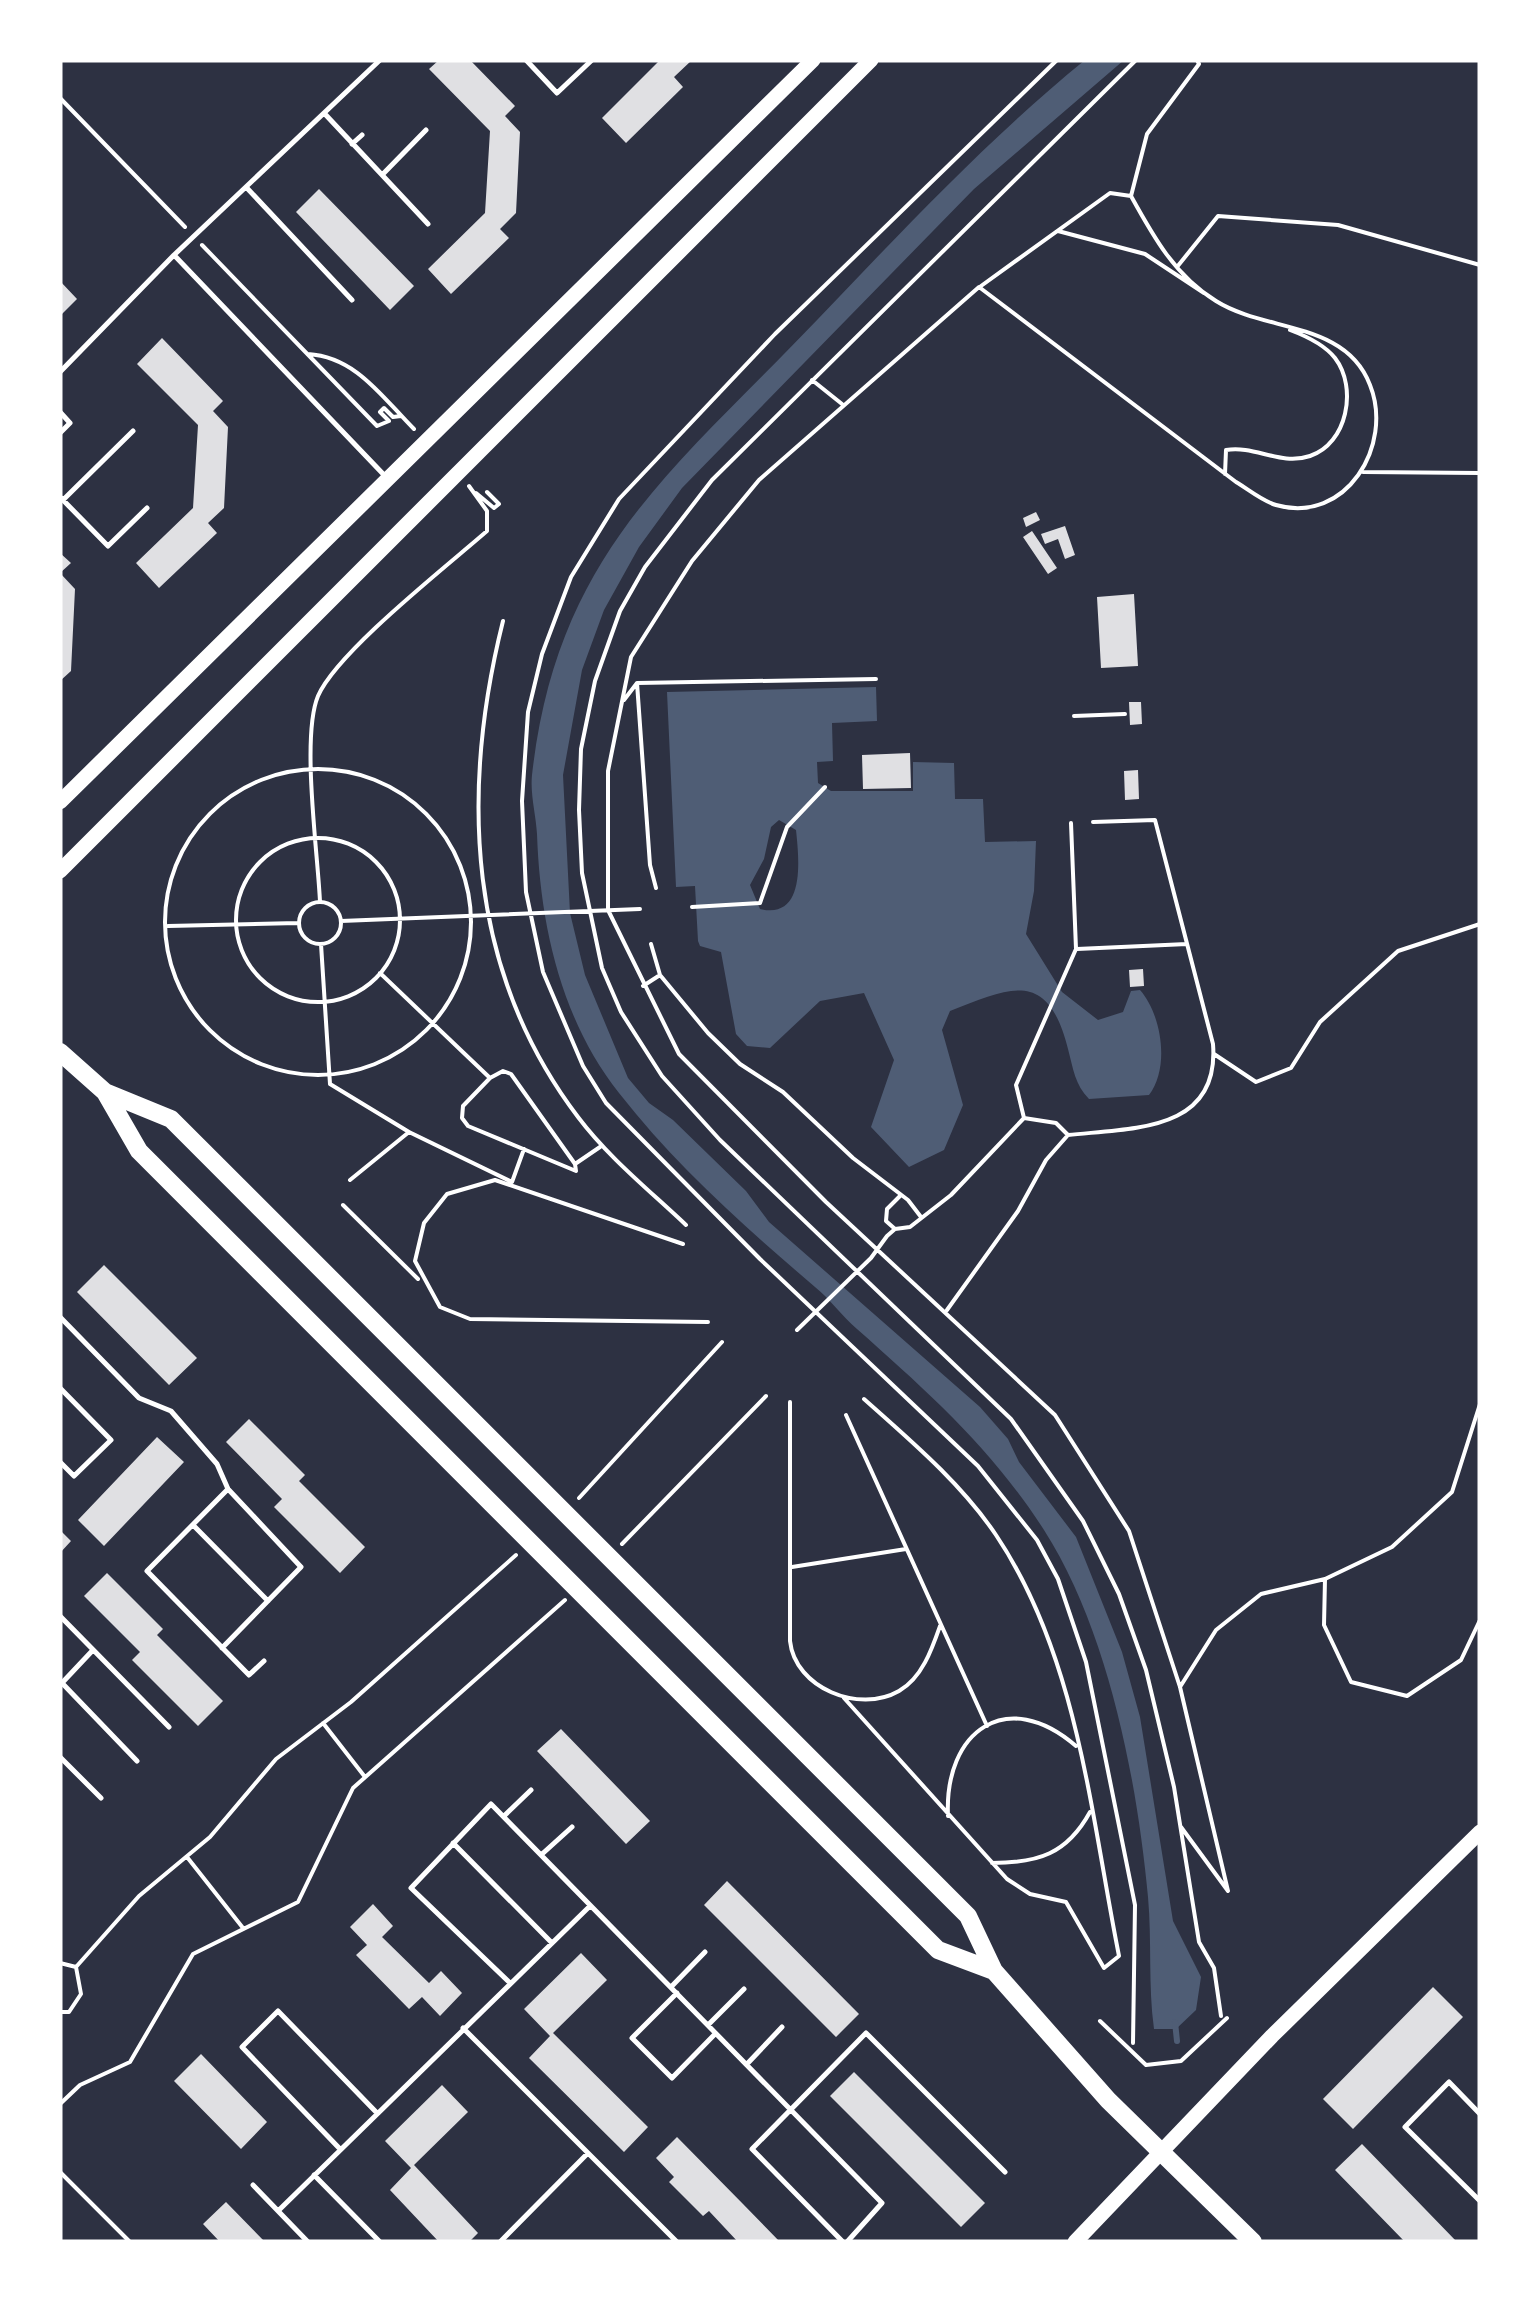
<svg xmlns="http://www.w3.org/2000/svg" width="1540" height="2302" font-family="Karla,sans-serif">
<rect width="100%" height="100%" fill="#2d3142"/>
<path fill="#4f5d75" fill-rule="evenodd" d="M1085 60H1124L974 189 682 488 639 547 604 610 582 670 563 775 570 913 585 975 628 1078 649 1103 673 1120 746 1191 769 1222 980 1407 1008 1439 1019 1462 1076 1537 1122 1652 1140 1717 1173 1921 1201 1977 1196 2010 1176 2029H1154C1148 1985 1152 1941 1148 1897 1137 1779 1108 1630 1044 1530 992 1449 928 1392 857 1329 842 1316 830 1299 815 1287 745 1227 676 1166 619 1093 561 1020 540 924 537 834 536 815 530 794 532 775 557 552 675 469 818 319 904 229 988 139 1085 60Z
M876 687 877 721 832 723 833 761 817 762 818 783 831 791H913V762L954 763 955 799H983L985 842 1036 841 1034 891 1026 934 1062 992 1098 1020 1123 1012 1131 991 1140 990C1162 1015 1170 1068 1149 1095L1089 1099C1075 1085 1073 1068 1068 1049 1048 970 1013 986 950 1011L942 1030 963 1105 944 1150 909 1167 871 1127 894 1060 864 993 820 1001 770 1048 747 1046 736 1034 721 952 700 946 698 941 695 886 676 887 667 692ZM779 820 796 830C799 859 806 920 760 909L750 885 764 859 771 827Z"/>
<g fill="none" stroke-linecap="round" stroke-linejoin="round">
<path stroke="#4f5d75" stroke-width="6" d="M1175 2022 1177 2041"/>
</g>
<path fill="#e0e0e3" d="M439 60H470L515 106 505 116 520 132 516 213 500 229 509 238 451 294 428 269 485 213 490 131 429 69Z
M660 60H692L674 77 683 87 626 143 602 118Z
M319 189 414 286 390 310 296 212Z
M60 281 77 299 60 316Z
M162 338 223 401 213 411 228 427 224 508 208 523 217 533 159 588 136 563 193 508 198 425 137 364Z
M1036 512 1040 520 1026 527 1023 518Z
M1065 526 1075 555 1065 559 1058 539 1045 544 1041 534Z
M1032 531 1057 568 1048 574 1023 537Z
M60 553 71 563 60 573 75 589 71 671 60 681Z
M1134 594 1138 666 1101 668 1097 597Z
M1129 702H1141L1142 724 1130 725Z
M910 753 911 788 863 789 862 755Z
M1138 770 1139 799 1125 800 1124 771Z
M1143 969 1144 986 1130 987 1129 970Z
M104 1265 197 1358 169 1385 77 1292Z
M249 1419 305 1475 299 1481 365 1547 340 1573 274 1507 282 1499 226 1442Z
M157 1437 184 1462 104 1546 78 1520Z
M60 1530 71 1541 60 1553Z
M107 1573 163 1629 157 1635 223 1701 198 1726 132 1660 140 1652 84 1596Z
M561 1729 650 1821 626 1844 537 1751Z
M727 1881 859 2014 836 2037 704 1905Z
M373 1904 393 1926 382 1937 429 1983 441 1971 462 1993 440 2016 422 1997 409 2009 356 1955 367 1945 350 1927Z
M581 1953 607 1980 553 2033 648 2127 624 2152 529 2058 550 2036 524 2009Z
M1433 1987 1463 2017 1353 2129 1323 2099Z
M201 2054 267 2122 241 2149 174 2081Z
M854 2072 985 2203 961 2227 830 2096Z
M442 2085 468 2112 414 2165 478 2233 469 2242H439L390 2190 411 2168 385 2141Z
M677 2137 743 2204 780 2242H738L709 2211 703 2216 669 2182 674 2177 656 2158Z
M1362 2144 1457 2242H1405L1335 2170Z
M226 2202 265 2242H220L203 2224Z"/>
<g fill="none" stroke-linecap="round" stroke-linejoin="round">
<path stroke="#fff" stroke-width="4" d="M1057 60 775 334 619 499 571 577 542 654 528 712 522 801 526 892 543 972 583 1066 606 1103 760 1259 978 1466 1037 1540 1058 1579 1086 1662 1135 1905 1133 2043
M1136 60 712 480 645 567 620 611 595 681 581 749 579 810 582 873 602 968 621 1012 662 1076 720 1140 1011 1419 1083 1521 1119 1594 1146 1670 1174 1787 1199 1942 1214 1968 1221 2016
M60 98 185 227
M1058 231 1145 254 1204 293
M202 245 377 426 389 421 380 412 384 408 393 417 401 416
M1177 267 1218 216 1338 225 1480 265
M981 286 1110 193 1131 196
M308 354C356 357 382 397 414 429
M812 380 842 404
M1363 472 1480 473
M1225 474 1226 450C1255 445 1280 466 1310 456 1347 444 1358 388 1335 358 1324 344 1306 336 1290 330
M476 493 494 508 499 504 487 492
M503 621C460 793 467 971 578 1117 608 1157 649 1190 686 1225
M637 683 650 865 656 888
M624 700 637 683 876 679
M1074 716 1125 714
M165 922a153 153 0 1 1 306 0a153 153 0 1 1-306 0Z
M236 920a82 82 0 1 1 164 0a82 82 0 1 1-164 0Z
M320 902C318 854 301 737 318 696 337 652 447 566 487 531V511L469 486
M299 923a21 21 0 1 1 42 0a21 21 0 1 1-42 0Z
M692 907 760 903 787 827 825 787
M341 921 640 909
M168 926 298 923
M321 944 330 1084 409 1132
M651 944 660 975 708 1033 740 1064 783 1092 853 1158 908 1200 921 1217
M1077 949 1187 944
M380 973 490 1078 463 1106 462 1118 468 1126 576 1171 575 1164 511 1074 503 1071 490 1078
M643 986 660 975
M1214 1054 1256 1082 1291 1068 1320 1022 1398 951 1480 924
M1024 1118 1056 1123 1068 1135
M575 1164 600 1147
M350 1180 409 1132 512 1182 524 1149
M343 1205 418 1279
M895 1229 886 1221 887 1209 900 1196
M683 1244 495 1180 447 1194 424 1223 415 1261 440 1307 470 1319 708 1322
M947 1310 1018 1211 1046 1160 1068 1135C1133 1128 1220 1132 1213 1044L1155 820 1093 822
M797 1330 871 1258 887 1236 895 1229 910 1227 951 1195 1024 1118 1016 1085 1076 949 1071 823
M790 1402V1641C795 1688 859 1714 899 1691 922 1678 932 1649 940 1626
M846 1415 987 1726
M579 1498 722 1342
M622 1544 766 1396
M792 1567 906 1549
M1325 1579 1392 1547 1452 1492 1480 1404
M1180 1687 1216 1630 1261 1594 1325 1579 1324 1625 1351 1682 1407 1696 1461 1660 1480 1620
M844 1698 1007 1879 1030 1894 1066 1902 1104 1968 1119 1956C1091 1816 1078 1657 996 1535 961 1483 910 1440 864 1399
M323 1723 365 1777
M948 1816C944 1731 1007 1686 1076 1746
M1181 1827 1228 1891 1180 1687 1129 1531 1055 1415 826 1202 679 1054 608 910V771L631 657 692 561 759 480 979 287 1236 482C1248 489 1262 501 1276 505 1346 525 1394 445 1370 385 1346 321 1265 332 1216 301 1175 276 1153 236 1131 196L1147 134 1199 64 1197 60
M187 1857 243 1928
M992 1863C1038 1863 1067 1854 1090 1812
M60 1963 76 1967
M76 1967 139 1896 210 1837 276 1759 351 1702 516 1555
M60 2012H69L81 1994 76 1967
M1100 2021 1146 2065 1181 2061 1227 2018
M60 2104 80 2085 130 2062 193 1954 298 1902 353 1788 565 1600
M60 2172 130 2242"/>
<path stroke="#fff" stroke-width="5" d="M526 60 557 93 592 60
M324 113 428 224
M352 144 362 135
M382 175 426 130
M246 187 352 300
M174 255 386 477
M60 372 174 255 380 60
M60 412 70 423 60 433
M60 497 108 546 147 508
M63 500 133 431
M60 1317 139 1398 171 1411 217 1464 228 1489 301 1567 222 1648
M60 1388 111 1440 74 1476 60 1462
M228 1489 147 1571 249 1675 264 1661
M193 1525 268 1601
M60 1616 169 1727
M62 1683 137 1761
M61 1684 93 1650
M60 1757 101 1798
M504 1816 531 1790
M453 1843 552 1943
M541 1855 572 1827
M510 1983 411 1888 491 1804 882 2203 847 2242
M671 1987 705 1952
M677 1993 632 2038 672 2078 715 2034
M708 2025 744 1989
M463 2028 677 2242
M747 2064 782 2027
M1480 2114 1449 2082 1405 2127 1480 2201
M340 2149 242 2047 278 2011 377 2113
M314 2175 380 2242
M253 2185 308 2242
M278 2211 590 1906
M500 2242 588 2153
M843 2242 752 2149 866 2033 1005 2172"/>
<path stroke="#fff" stroke-width="15" d="M60 802 813 60
M60 871 871 60
M1075 2242 1272 2036 1480 1832"/>
<path stroke="#fff" stroke-width="18" d="M60 1052 105 1092 139 1151 938 1950 994 1971
M105 1092 171 1119 968 1916 994 1971 1108 2100 1253 2242"/>
</g>
<rect width="1540" height="2302" fill="none" stroke="#ffffff" stroke-width="125"/>
</svg>
